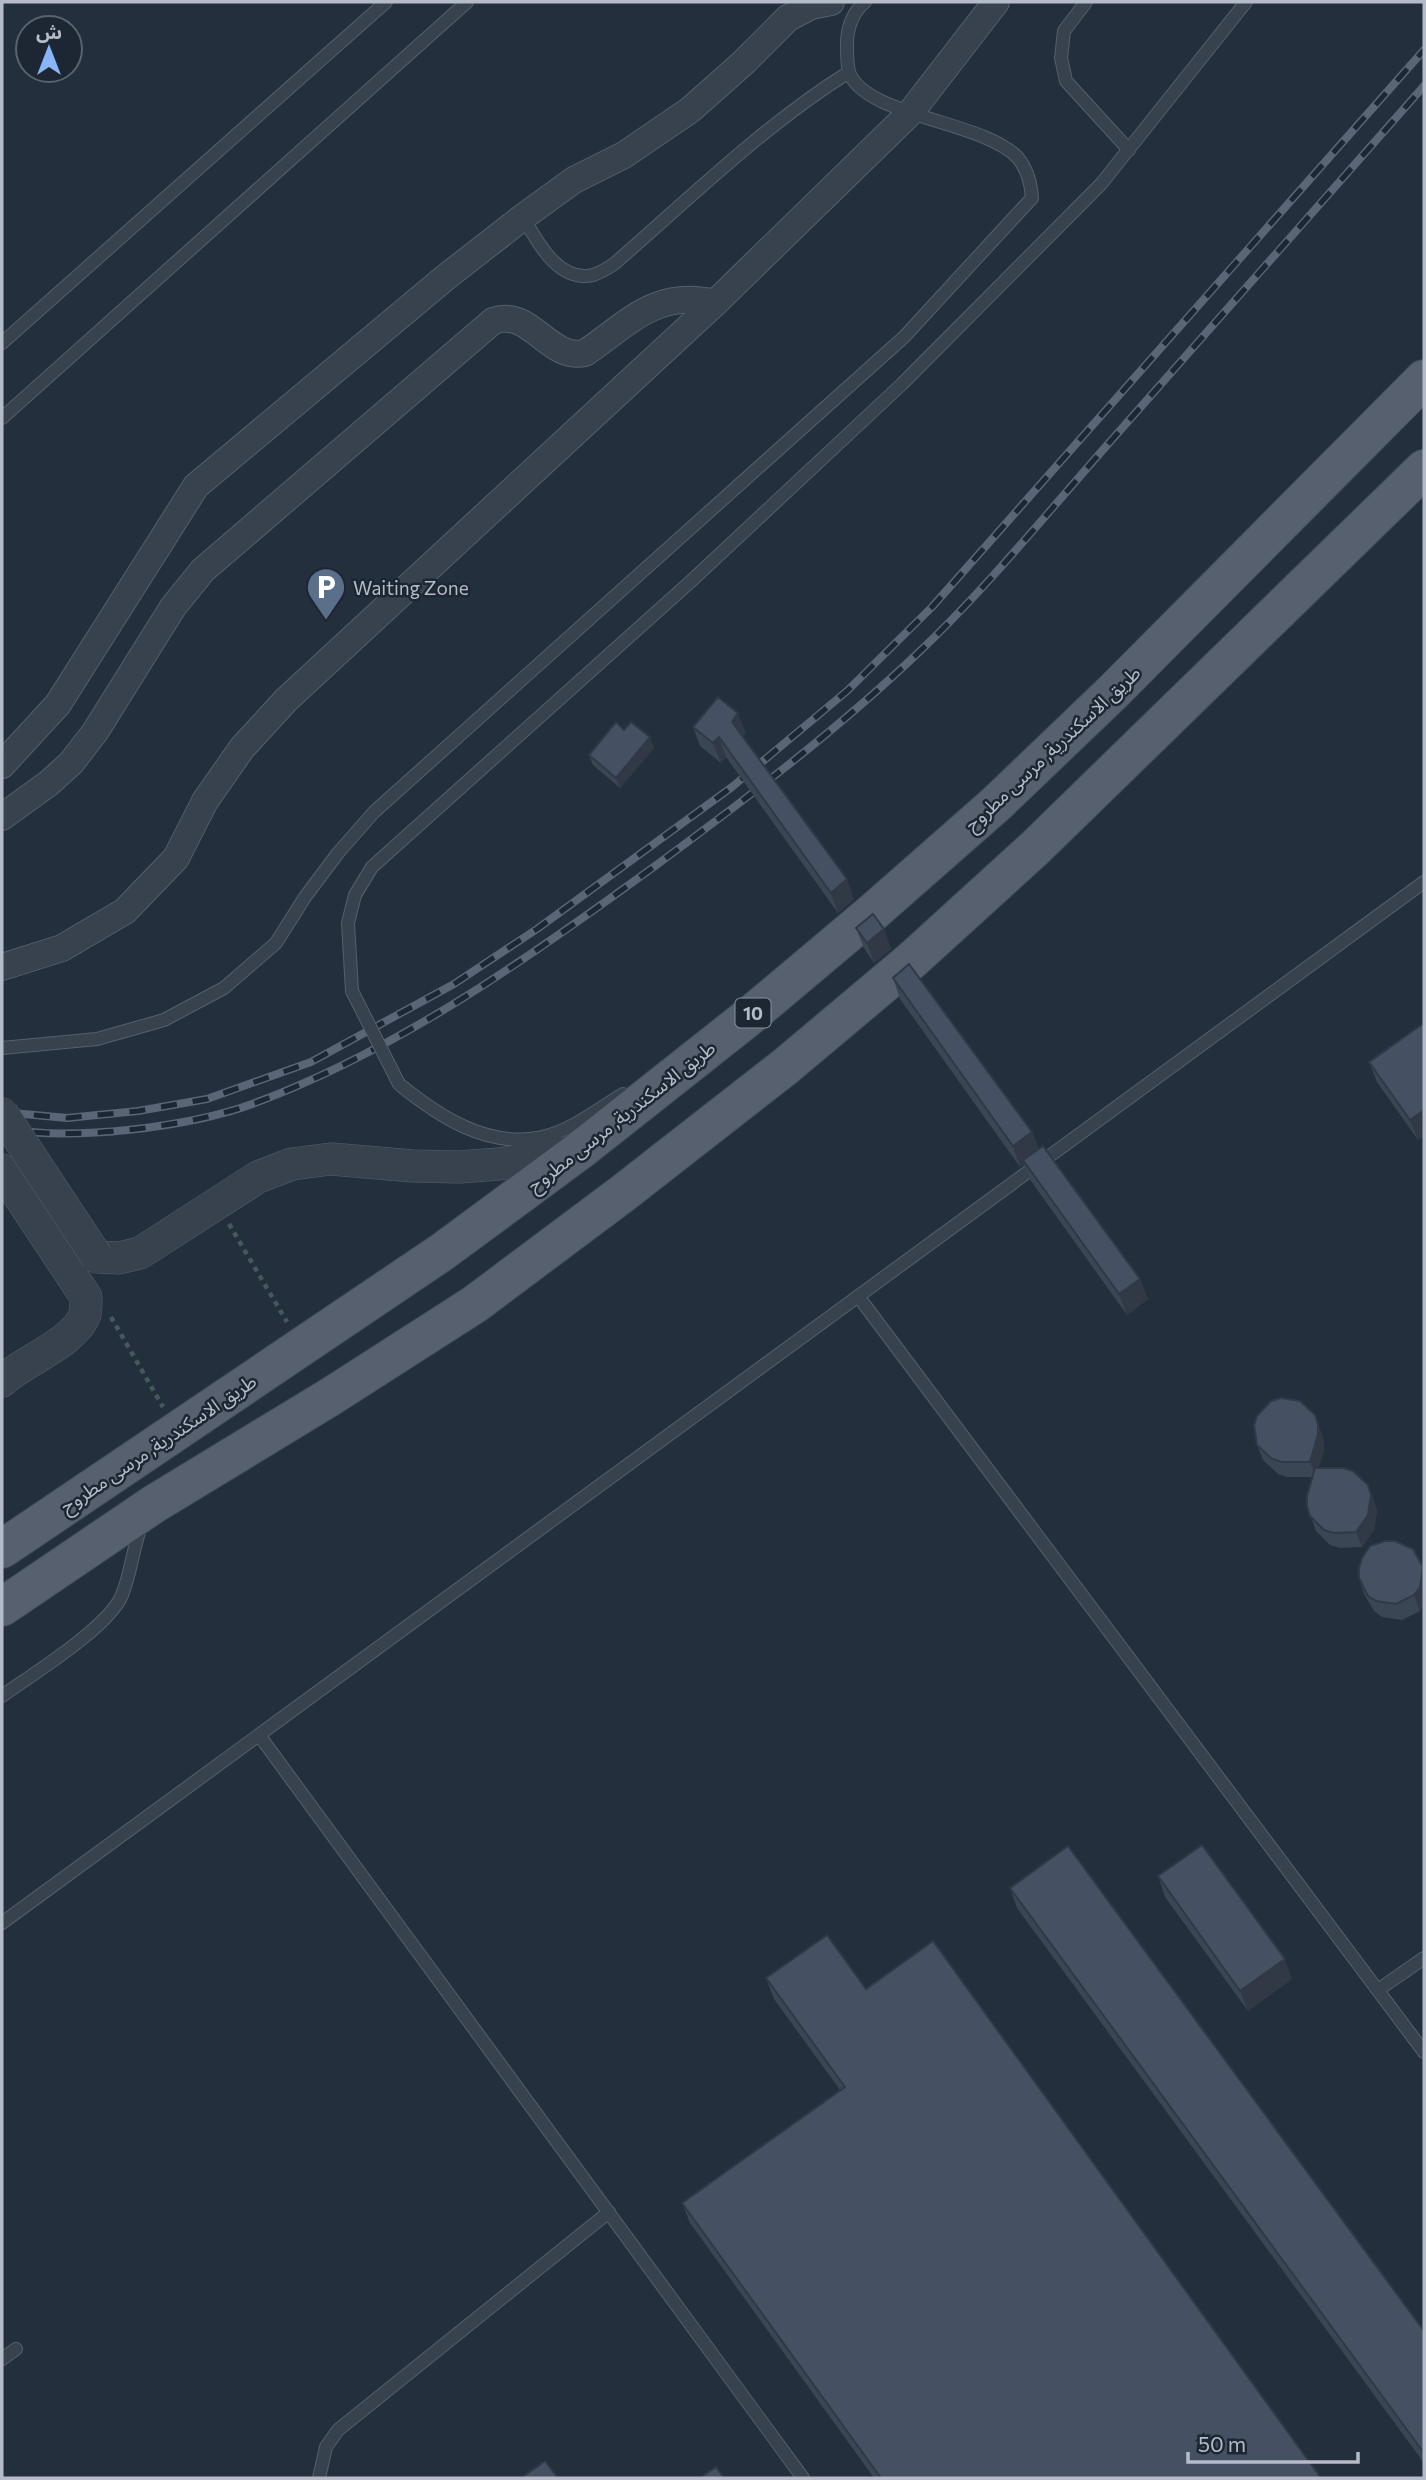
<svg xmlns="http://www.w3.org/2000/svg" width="1426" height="2480" font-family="Commissioner,'Noto Sans Arabic',sans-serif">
<rect width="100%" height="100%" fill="#242f3e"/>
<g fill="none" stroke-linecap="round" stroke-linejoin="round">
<g stroke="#565f6c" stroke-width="14">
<path id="service" d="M1086 2 1064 31 1061 58 1066 81 1129 150
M523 217C537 241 558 283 593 275 600 273 608 268 614 264 690 198 763 126 849 72
M2 343 386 2
M2 418 467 2
M352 991 348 923 355 895 372 867 689 583 902 384 1101 184 1246 2
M2 1048 97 1039 164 1020 224 988 276 943 305 897 338 853 374 812 904 337 1032 198C1031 183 1027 169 1018 158 985 121 865 117 849 72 847 64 847 53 847 45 847 28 852 13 865 2
M399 1084C438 1116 488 1149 542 1137 571 1131 598 1109 623 1094
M858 1296 1424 2052
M2 1696C33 1674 109 1627 122 1595 131 1573 133 1548 141 1526
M259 1735 803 2478
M2 1923 1424 882
M1378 1990 1424 1958
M2 2359 16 2349
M319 2478 326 2447 338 2430 609 2212"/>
</g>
<g stroke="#565f6c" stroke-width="28">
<path id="minor" d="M2 765 58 704 196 486 446 277 523 217 574 180 624 155 690 110 743 63 788 18 811 6 831 2
M2 817 49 783 71 763 95 732 173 607 203 570 493 321C531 307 548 361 585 353 630 322 657 289 715 303
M2 967 62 948 125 911 176 858 205 801 242 748 286 700 715 303 911 112 996 2"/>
</g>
<g stroke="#565f6c" stroke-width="33">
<path id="tertiary" d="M2 1170 86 1297C86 1303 86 1310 85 1314 76 1342 23 1361 2 1381
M97 1257 119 1258 140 1253 258 1177 292 1164 331 1159 413 1166 459 1167 499 1164 578 1151"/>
</g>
<g stroke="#414a57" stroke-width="40">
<path id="primary" d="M2 1549 442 1252 579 1151 746 1019 872 913 996 804 1114 691 1424 379
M2 1607 154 1504 330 1397 475 1304 622 1194 786 1066 912 960 1035 848 1424 469"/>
</g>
<path stroke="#44595c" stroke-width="4.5" stroke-dasharray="5 5" stroke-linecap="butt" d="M229 1224 287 1322
M111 1317 163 1407"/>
<use href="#service" stroke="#38414e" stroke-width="12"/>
<use href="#minor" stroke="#38414e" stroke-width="26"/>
<use href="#tertiary" stroke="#38414e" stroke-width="32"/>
<use href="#primary" stroke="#56606e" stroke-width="38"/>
<g stroke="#5a6575" stroke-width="8">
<path id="rail" d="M2 1112 67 1118 138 1111 207 1099 311 1062 454 984 537 929 732 787 847 691 932 607 1424 50
M2 1128C70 1142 190 1127 255 1103 400 1049 530 957 655 866 746 799 836 731 918 653 987 588 1047 513 1109 443 1214 324 1319 205 1424 86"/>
</g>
<use href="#rail" stroke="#1d2633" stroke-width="5" stroke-dasharray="16" stroke-linecap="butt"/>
<g stroke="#565f6c" stroke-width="14" stroke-linecap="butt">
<path id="service-bridge" d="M352 991 399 1084"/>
</g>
<g stroke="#565f6c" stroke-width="33" stroke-linecap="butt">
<path id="tertiary-bridge" d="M2 1113 97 1257"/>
</g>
<use href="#service-bridge" stroke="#38414e" stroke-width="12"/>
<use href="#tertiary-bridge" stroke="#38414e" stroke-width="32"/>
</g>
<path fill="#3b4654" d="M693 727 746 733 743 737 854 899 838 913 726 757 721 763 700 746Z
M624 730 654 748 620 788 593 765 589 755Z
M856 928 884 929 891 949 874 963 864 948Z
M893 978 1032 1132 1039 1149 1140 1279 1148 1299 1127 1315 1031 1181 1024 1164 1020 1167 900 999Z
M1424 1023V1136L1418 1140 1377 1082 1369 1062Z
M1324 1440V1450L1318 1468 1368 1485 1377 1510 1374 1530 1362 1547 1340 1548 1330 1545 1316 1531 1307 1506 1312 1477H1287L1278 1474 1263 1460 1257 1445Z
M1423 1567 1424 1571V1604L1420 1611 1402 1620 1382 1617 1374 1611 1364 1594 1359 1578Z
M1158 1876 1292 1979 1248 2011 1165 1897Z
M1010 1888 1424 2331V2463L1017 1908Z
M766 1978 866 1989 1321 2478H874L690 2223 682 2203 840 2090 774 1999Z"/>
<path fill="#303945" d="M738 713 746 733 739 742 732 722Z
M650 737 654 748 620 788 616 778Z
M719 737 726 757 721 763 713 743Z
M847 879 854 899 838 913 831 893Z
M884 929 891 949 874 963 867 943Z
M1424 1110V1136L1418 1140 1410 1120Z
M1032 1132 1040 1152 1023 1160 1024 1164 1020 1167 1013 1146Z
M1140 1279 1148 1299 1127 1315 1119 1294Z
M1315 1415 1324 1440V1450L1316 1477 1310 1462Z
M1371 1495 1377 1510 1374 1530 1362 1547 1356 1532Z
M1423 1567 1424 1571V1604L1420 1611 1414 1595Z
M1285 1959 1292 1979 1248 2011 1240 1991Z"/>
<path fill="#455162" stroke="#303945" stroke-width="2" d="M718 697 738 713 732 722 847 879 831 893 719 737 713 743 693 727Z
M616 722 624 730 631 722 650 737 616 778 589 755Z
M873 914 884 929 867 943 856 928Z
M909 964 1032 1132 1013 1146 893 978Z
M1424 1023V1110L1410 1120 1369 1062Z
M1043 1146 1140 1279 1119 1294 1023 1160Z
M1281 1398 1300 1401 1315 1415 1318 1424V1434L1310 1462H1282L1272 1459 1257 1445 1254 1425 1257 1416 1271 1401Z
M1315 1468H1343L1353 1471 1368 1485 1371 1495 1368 1515 1356 1532 1334 1533 1324 1530 1310 1516 1307 1506V1496Z
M1385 1541H1395L1413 1549 1423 1567 1420 1587 1414 1595 1396 1604 1376 1601 1368 1596 1359 1578V1568L1362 1558 1370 1546Z
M1202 1845 1285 1959 1240 1991 1158 1876Z
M1068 1846 1424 2331V2453L1010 1888Z
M827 1935 866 1989 933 1941 1321 2478H881L682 2203 845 2087 766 1978Z
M545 2461 558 2478H521Z
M716 2467 724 2478H700Z"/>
<defs>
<g id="parking-pin" transform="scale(2.0125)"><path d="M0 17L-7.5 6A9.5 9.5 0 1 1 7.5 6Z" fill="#5c6f8a" stroke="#1d2633"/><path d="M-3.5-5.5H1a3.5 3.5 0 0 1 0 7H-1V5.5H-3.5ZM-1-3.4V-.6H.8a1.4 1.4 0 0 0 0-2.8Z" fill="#fff"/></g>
</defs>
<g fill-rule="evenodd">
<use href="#parking-pin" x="326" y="587"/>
</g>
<g text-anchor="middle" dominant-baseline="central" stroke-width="5" stroke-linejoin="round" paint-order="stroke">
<rect fill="#1d2633" stroke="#878f9c" stroke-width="2" x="735.5" y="998.5" width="35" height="29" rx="5"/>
<g font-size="18" font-weight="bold" fill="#b4bcc9">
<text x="753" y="1013">10</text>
</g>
<g font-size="19" fill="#b4bcc9" stroke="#1d2633" text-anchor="start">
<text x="353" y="587">Waiting Zone</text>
</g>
<g font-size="19" fill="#b4bcc9" stroke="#1d2633">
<text transform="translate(1052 748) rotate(-43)">طريق الاسكندرية, مرسى مطروح</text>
<text transform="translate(621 1116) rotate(-38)">طريق الاسكندرية, مرسى مطروح</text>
<text transform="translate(158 1443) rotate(-34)">طريق الاسكندرية, مرسى مطروح</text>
</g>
</g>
<rect width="1426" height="2480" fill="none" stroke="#b4bcc9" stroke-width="7"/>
<g transform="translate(49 49)"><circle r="33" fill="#1d2633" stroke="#59626f" stroke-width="2"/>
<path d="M0-5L12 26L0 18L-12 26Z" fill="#8ab4f8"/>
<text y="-10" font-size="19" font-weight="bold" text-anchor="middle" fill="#b4bcc9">ش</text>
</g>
<path d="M1188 2452v10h170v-10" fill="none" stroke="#b4bcc9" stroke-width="3.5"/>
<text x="1198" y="2452" font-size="21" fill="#b4bcc9" stroke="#1d2633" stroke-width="5" paint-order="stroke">50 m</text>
</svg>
